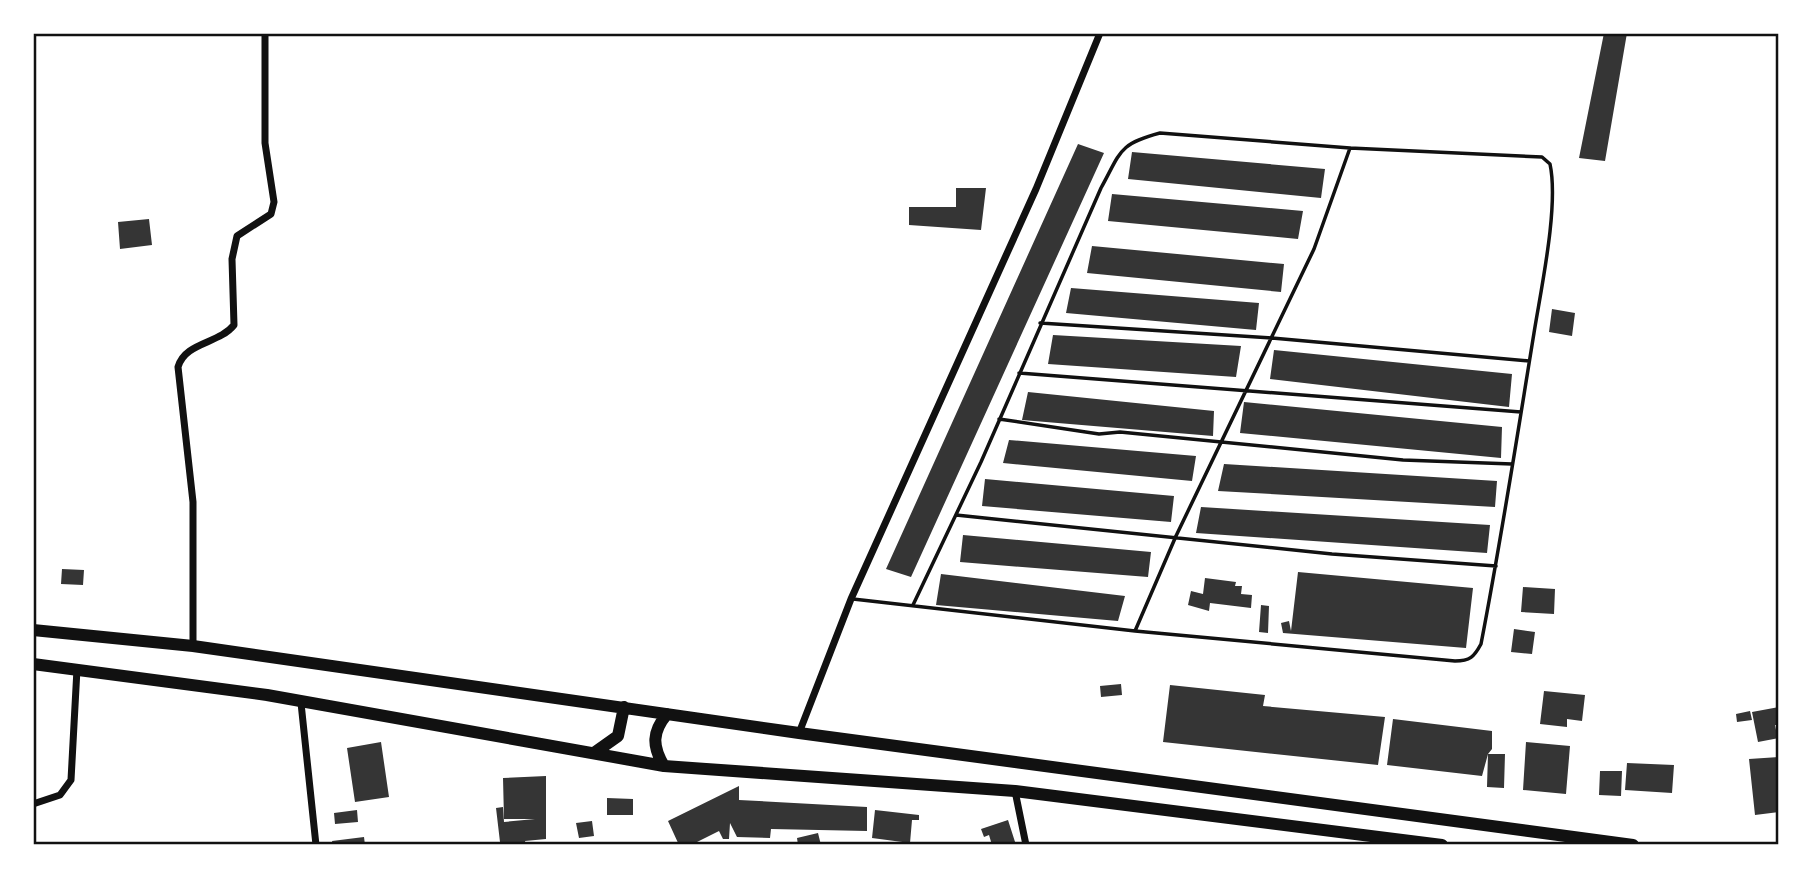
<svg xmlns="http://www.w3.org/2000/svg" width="1812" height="878" font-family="'Noto Serif',serif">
<rect width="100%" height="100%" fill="#fff"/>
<path fill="#353535" d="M1604 33H1627L1605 161 1579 158Z
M1078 144 1104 153 911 577 886 569Z
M1132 152 1325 169 1321 198 1128 179Z
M956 188H986L981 230 909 225V207H956Z
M1112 194 1303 211 1298 239 1108 221Z
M149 219 152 245 120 249 118 222Z
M1092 246 1284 264 1281 292 1087 273Z
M1071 288 1259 303 1256 330 1066 313Z
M1552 309 1575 313 1572 336 1549 332Z
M1053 335 1241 346 1236 377 1048 364Z
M1274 350 1512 374 1509 407 1270 379Z
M1028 392 1214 411 1213 436 1022 420Z
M1244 402 1502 427 1501 458 1240 433Z
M1009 440 1196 456 1192 481 1003 463Z
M1224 464 1497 481 1495 507 1218 491Z
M985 479 1174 496 1171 522 982 506Z
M1201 507 1490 525 1487 553 1196 533Z
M963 535 1151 552 1148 577 960 562Z
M62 569 84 570 83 585 61 584Z
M1298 572 1473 588 1466 648 1283 633 1281 623 1289 621 1291 631Z
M941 574 1125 596 1118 621 936 605Z
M1205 578 1236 582 1235 586H1242L1241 594 1252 595 1251 608 1210 603 1209 611 1188 605 1191 591 1203 594Z
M1523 587 1555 589 1554 614 1521 612Z
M1261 605 1269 606 1268 633 1259 632Z
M1514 629 1535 632 1532 654 1511 652Z
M1121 684 1122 695 1101 697 1100 686Z
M1170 685 1265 695 1263 706 1385 717 1378 765 1163 742Z
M1544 691 1585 695 1582 721 1567 719V727L1540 724Z
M1779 707V725H1775L1776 730 1779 729V738L1758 742 1752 712Z
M1750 711 1752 720 1737 722 1736 714Z
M1393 719 1492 731V749L1488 754H1505L1504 788 1487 787 1488 754 1482 776 1387 765Z
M381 742 389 797 355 802 347 748Z
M1526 742 1570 746 1566 794 1523 790Z
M1779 757V812L1755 815 1749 759Z
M1627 763 1674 765 1672 793 1625 790Z
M1600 771H1622L1621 796 1599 795Z
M546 776V839L525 841 526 845 500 842 496 808 503 807 504 822 535 819H504L503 778Z
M739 786V800L867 807V831L771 829 770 838 737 837 730 823 729 839H723L719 831 691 845H679L668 821Z
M607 798 633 799V815H607Z
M357 810 358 822 335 824 334 813Z
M875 810 919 815V820H912L910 843 872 838Z
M1008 820 1016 845H992L989 835 984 837 981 829Z
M592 821 594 836 579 838 576 823Z
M818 833 821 845H798L797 838Z
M364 837 365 845H333L332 841Z"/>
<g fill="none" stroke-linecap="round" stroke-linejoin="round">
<path stroke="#111" stroke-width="3.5" d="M1040 323 1272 338 1529 361
M1019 373 1521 412
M999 419 1099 434 1120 432 1403 460 1512 464
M956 515 1332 554 1496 566
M853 599 1135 631 1176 536 1314 249 1350 148
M913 605 981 462 1101 188C1121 152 1118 144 1160 133L1350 148 1542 157 1550 164C1559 206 1541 289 1534 333 1517 437 1501 541 1481 644 1474 657 1470 661 1455 661L1135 631"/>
<path stroke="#111" stroke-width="7" d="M193 646V502L178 367C185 342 219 344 234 325L232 259 237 236 271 214 274 202 265 143V33
M301 703 316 845
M799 733 851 599 1036 189 1100 33
M1015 791 1026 845
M33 804 60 795 71 780 77 669"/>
<path stroke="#111" stroke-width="12" d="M33 630 193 646 799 733 1633 845
M33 664 267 695 664 766 1015 791 1442 845
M594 753 618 736 624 707
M664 766C652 746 652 732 667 714"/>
</g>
<rect width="1812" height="878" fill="none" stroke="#ffffff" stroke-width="70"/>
<rect x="35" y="35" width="1742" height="808" fill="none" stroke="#111" stroke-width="2.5"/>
</svg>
